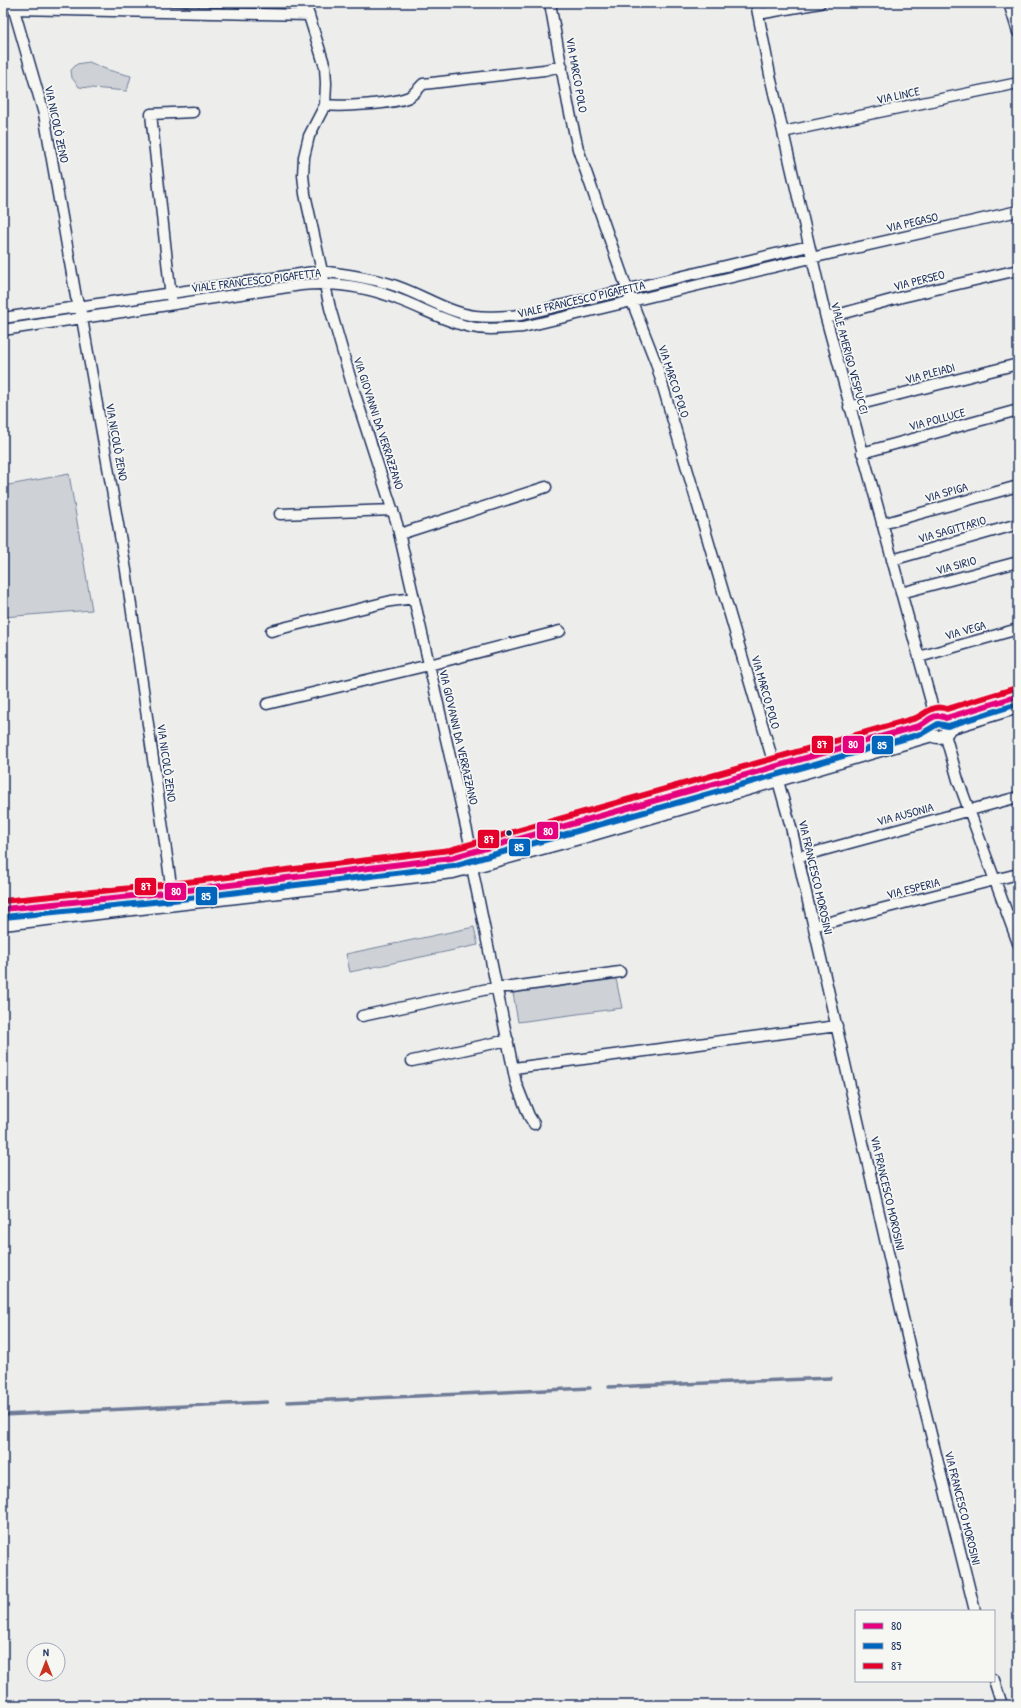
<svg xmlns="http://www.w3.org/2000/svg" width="1021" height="1708" font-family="'Patrick Hand',sans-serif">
<rect width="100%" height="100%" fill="#edeeec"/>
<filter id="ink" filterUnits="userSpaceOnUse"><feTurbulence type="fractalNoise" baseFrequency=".025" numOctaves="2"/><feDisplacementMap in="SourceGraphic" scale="8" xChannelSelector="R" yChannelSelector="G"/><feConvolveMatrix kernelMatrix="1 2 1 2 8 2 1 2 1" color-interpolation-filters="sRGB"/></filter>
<g filter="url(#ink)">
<path fill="#ced2d7" stroke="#74809a" d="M89 62 108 70 131 76 127 91 79 87 72 78 71 70 77 64Z
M69 474 92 610 3 617V486Z
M474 927 478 945 350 972 346 954Z
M616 979 622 1008 518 1022 513 993Z"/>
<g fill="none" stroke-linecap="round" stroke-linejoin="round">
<path stroke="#6e7a96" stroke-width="3.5" d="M609 1387 831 1378
M287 1402 590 1388
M3 1415 267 1402"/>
<g stroke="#1b2f5e" stroke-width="13">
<path id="minor" d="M12 3 44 114 76 297 80 307 126 570 172 892
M305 3 321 54 325 67 326 83 325 105 309 136 304 157 303 175 305 194 330 308 354 391 397 524 472 853
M550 3 568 104 578 149 627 289 656 363 775 768
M756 3 771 80 826 318 935 716
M1009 3 1018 32
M14 9 309 15
M758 14 820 3
M325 105C342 107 394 104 409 97 414 94 419 88 423 84L544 70 562 66
M783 132 1018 83
M171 298 151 114 193 112
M3 318 320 271C344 274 367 277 390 284 418 292 445 312 475 316 490 318 506 316 521 315L809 246
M826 318 902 297 1018 270
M3 330 301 285C334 282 368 287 400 300 424 309 446 322 471 327 488 331 506 328 523 327L811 258 1018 211
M849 407 1018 364
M862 453 1018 410
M280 514 393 510
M882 524 1018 486
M400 534 546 487
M892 560 1018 524
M901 593 1018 562
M271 631 391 601 414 598
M919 657 1018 629
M267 704 429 665 560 631
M945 734 958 780 1018 943
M778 781 791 827 913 1362 975 1611
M798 857 1018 797
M472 867 516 1083 529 1116 534 1124
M814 926 1018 874
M362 1016 497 987H512L620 972
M412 1061 508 1040
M514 1068 837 1026
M994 1680 1002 1705"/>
</g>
<g stroke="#1b2f5e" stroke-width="15">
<path id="tertiary" d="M927 726a11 11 0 1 1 22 0a11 11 0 1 1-22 0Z
M946 718 1018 696
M949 728 1018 707
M3 909 172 892 451 858 472 853 928 723
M3 924 453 872 583 837 932 735"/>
</g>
<use href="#minor" stroke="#f6f6f2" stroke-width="10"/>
<use href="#tertiary" stroke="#f6f6f2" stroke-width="12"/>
<g stroke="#f6f6f2" stroke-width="9">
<path id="bus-1" d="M3 909 172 892 451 858 919 726C929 721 934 712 946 718L1018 696"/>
</g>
<g stroke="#f6f6f2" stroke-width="9">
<path id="bus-2" d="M4 917 173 900 453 866 921 734 938 724 948 726 1018 704"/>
</g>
<g stroke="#f6f6f2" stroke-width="9">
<path id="bus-3" d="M3 901 171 884 450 850 916 718C927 713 933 704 947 709L1016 688"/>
</g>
<use href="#bus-1" stroke="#e5007d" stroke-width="6"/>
<use href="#bus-2" stroke="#0065bd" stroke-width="6"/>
<use href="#bus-3" stroke="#e4002b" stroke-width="6"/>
</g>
</g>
<circle fill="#1b2f5e" stroke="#f6f6f2" stroke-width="1.5" cx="509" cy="833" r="3.5"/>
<g text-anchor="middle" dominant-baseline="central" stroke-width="3.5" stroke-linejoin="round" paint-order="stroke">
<g font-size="12" fill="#1b2f5e" stroke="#f6f6f2">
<text transform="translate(577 75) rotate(80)">VIA MARCO POLO</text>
<text transform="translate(898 95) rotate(-12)">VIA LINCE</text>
<text transform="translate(57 124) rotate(78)">VIA NICOLÒ ZENO</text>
<text transform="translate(912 222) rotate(-13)">VIA PEGASO</text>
<text transform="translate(256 280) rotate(-7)">VIALE FRANCESCO PIGAFETTA</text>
<text transform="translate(919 280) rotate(-14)">VIA PERSEO</text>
<text transform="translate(581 299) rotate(-13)">VIALE FRANCESCO PIGAFETTA</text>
<text transform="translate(850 358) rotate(75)">VIALE AMERIGO VESPUCCI</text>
<text transform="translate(930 373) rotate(-15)">VIA PLEIADI</text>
<text transform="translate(674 381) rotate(72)">VIA MARCO POLO</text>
<text transform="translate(937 419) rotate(-15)">VIA POLLUCE</text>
<text transform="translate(379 423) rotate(72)">VIA GIOVANNI DA VERRAZZANO</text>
<text transform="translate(117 442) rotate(80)">VIA NICOLÒ ZENO</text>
<text transform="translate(946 492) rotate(-16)">VIA SPIGA</text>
<text transform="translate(952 529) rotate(-16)">VIA SAGITTARIO</text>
<text transform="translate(956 565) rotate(-15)">VIA SIRIO</text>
<text transform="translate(965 630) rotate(-16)">VIA VEGA</text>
<text transform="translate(766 692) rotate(74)">VIA MARCO POLO</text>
<text transform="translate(459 737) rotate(77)">VIA GIOVANNI DA VERRAZZANO</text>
<text transform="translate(167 763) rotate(82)">VIA NICOLÒ ZENO</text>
<text transform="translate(905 814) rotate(-15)">VIA AUSONIA</text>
<text transform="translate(816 877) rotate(77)">VIA FRANCESCO MOROSINI</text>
<text transform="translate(913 888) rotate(-14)">VIA ESPERIA</text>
<text transform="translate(888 1193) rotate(77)">VIA FRANCESCO MOROSINI</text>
<text transform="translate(963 1508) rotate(76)">VIA FRANCESCO MOROSINI</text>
</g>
</g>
<g stroke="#f6f6f2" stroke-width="1.5">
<rect x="811" y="735" width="23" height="19" rx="4" fill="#e4002b"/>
<rect x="842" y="735" width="23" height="19" rx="4" fill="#e5007d"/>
<rect x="871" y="735" width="23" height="20" rx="4" fill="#0065bd"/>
<rect x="536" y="821" width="23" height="19" rx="4" fill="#e5007d"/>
<rect x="477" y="829" width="23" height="20" rx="4" fill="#e4002b"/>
<rect x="508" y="838" width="23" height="19" rx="4" fill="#0065bd"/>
<rect x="134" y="877" width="23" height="19" rx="4" fill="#e4002b"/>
<rect x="164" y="882" width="23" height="19" rx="4" fill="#e5007d"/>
<rect x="195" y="886" width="23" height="20" rx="4" fill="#0065bd"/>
</g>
<g font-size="11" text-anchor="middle" font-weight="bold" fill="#fff">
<text x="822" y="748">87</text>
<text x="853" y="748">80</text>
<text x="882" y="749">85</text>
<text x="548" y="835">80</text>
<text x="489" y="843">87</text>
<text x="519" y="851">85</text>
<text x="146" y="890">87</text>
<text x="176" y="895">80</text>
<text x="206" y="900">85</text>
</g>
<rect width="1021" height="1708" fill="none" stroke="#f6f6f2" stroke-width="16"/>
<rect x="8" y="8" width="1005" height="1692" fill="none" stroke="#1b2f5e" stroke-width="1.5" filter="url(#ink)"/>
<rect x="855" y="1610" width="140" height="72" fill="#f6f6f2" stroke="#9ea6b7"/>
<rect x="863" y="1623" width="20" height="6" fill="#e5007d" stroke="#9ea6b7"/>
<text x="891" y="1630" font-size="12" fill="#1b2f5e">80</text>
<rect x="863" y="1643" width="20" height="6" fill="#0065bd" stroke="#9ea6b7"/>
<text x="891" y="1650" font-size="12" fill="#1b2f5e">85</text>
<rect x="863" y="1663" width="20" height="6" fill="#e4002b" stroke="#9ea6b7"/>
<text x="891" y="1670" font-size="12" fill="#1b2f5e">87</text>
<g transform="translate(46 1662)"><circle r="19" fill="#f6f6f2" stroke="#9ea6b7"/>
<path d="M0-3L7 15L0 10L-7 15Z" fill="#c8321e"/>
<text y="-6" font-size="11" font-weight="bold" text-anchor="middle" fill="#1b2f5e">N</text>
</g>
</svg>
